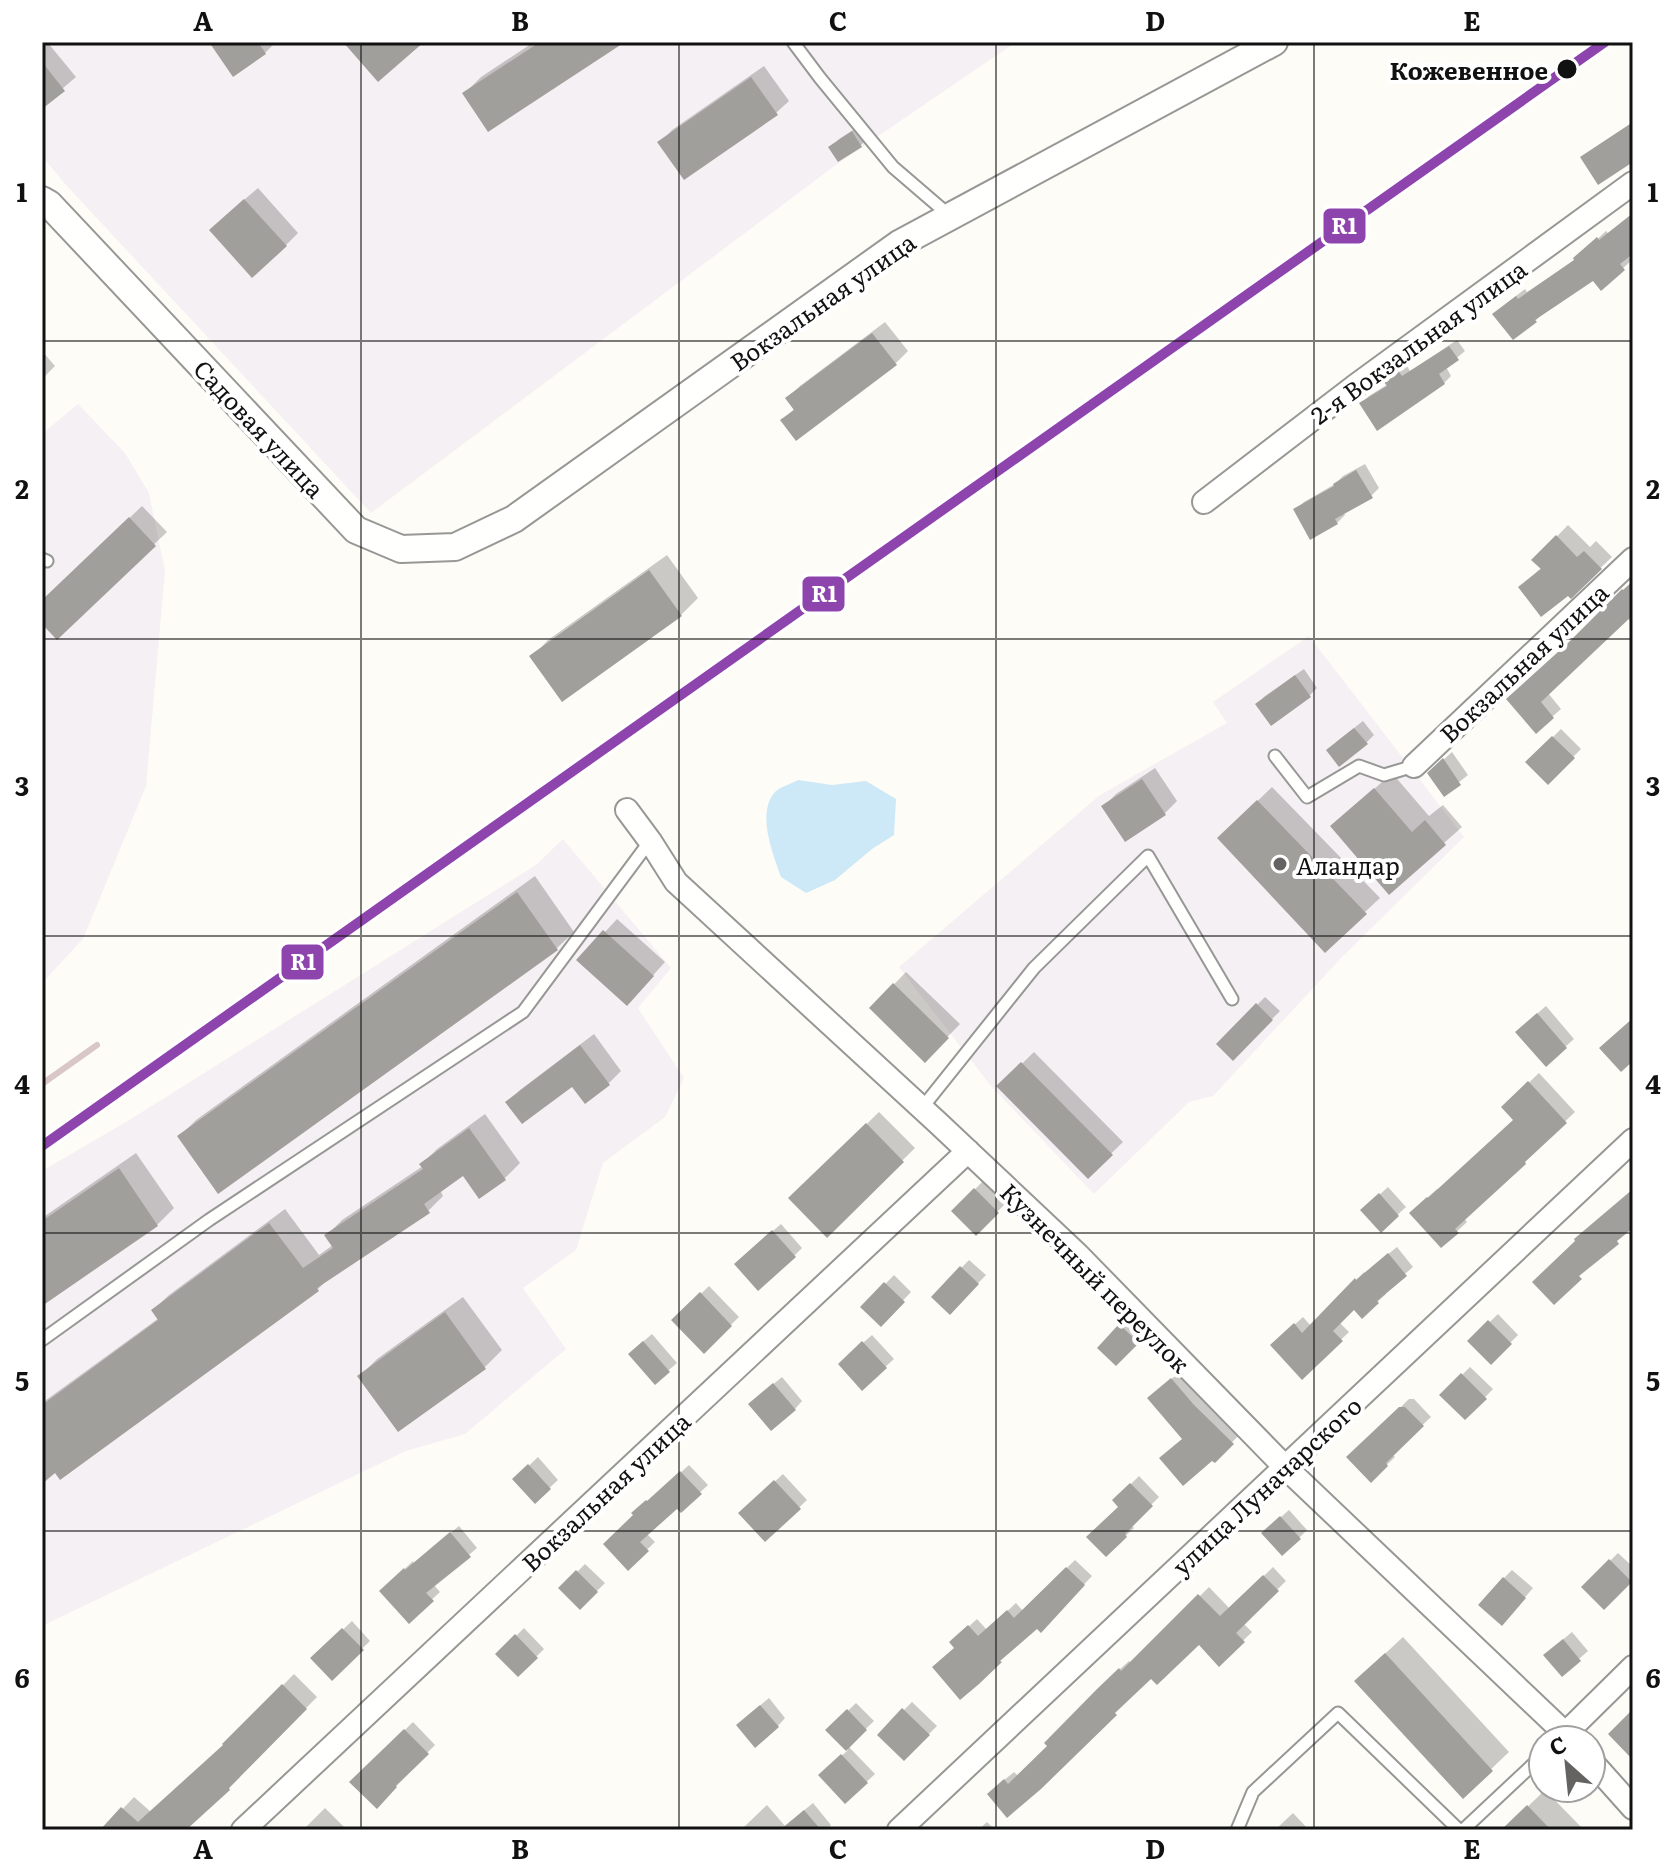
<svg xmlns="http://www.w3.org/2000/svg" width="1675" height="1872" font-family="Literata,serif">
<rect width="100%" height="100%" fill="#fdfcf7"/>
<path fill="#f5f0f3" d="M42 42H1016L833 167 371 513 67 186 42 156Z
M78 404 125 453 149 493 165 571 146 786 83 939 42 983V434Z
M1309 636 1464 837 1342 957 1213 1096 1189 1102 1094 1194 991 1086 899 967 1100 795 1227 723 1213 702Z
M563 839 671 968 638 1008 684 1078 665 1117 603 1163 576 1250 523 1288 566 1349 465 1434 406 1451 42 1626V1171L131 1119 536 865Z"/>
<path fill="#cde8f7" d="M798 780 832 785 866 781 896 799 894 835 872 849 835 880 806 893 781 877C773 854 756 813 775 792 780 787 791 784 798 780Z"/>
<path fill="#0003" d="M217 42H271L273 45 265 53Z
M534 42H621L465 93 481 77Z
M48 43 76 77 42 106V48Z
M764 66 789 101 776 113 660 143 672 130Z
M861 125 869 137 861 145 839 160 831 147 839 139Z
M258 188 298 233 286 245 224 217Z
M1633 214V251L1627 256 1632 260 1601 288 1593 278 1543 313 1535 321 1503 306 1525 289 1527 292 1576 259 1606 231 1608 233Z
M885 322 908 351 895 364 783 420 795 408 787 399 800 386Z
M1457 340 1465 351 1446 367 1451 376 1444 383 1362 403 1369 396 1388 384 1387 382 1394 375 1407 366 1410 371Z
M42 351 55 366 42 379Z
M1365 464 1379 488 1371 496 1343 512 1345 515 1337 523 1296 510 1304 502 1335 484 1343 476Z
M142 506 167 532 57 637 42 621V602Z
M1568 525 1590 547 1596 541 1612 557 1571 596 1520 587 1542 567 1534 560Z
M667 555 698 598 681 615 532 657 548 640Z
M1631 583H1633V619L1630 621 1627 618 1548 693 1561 709 1536 731 1508 699 1579 634Z
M1304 669 1317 688 1309 696 1257 704 1265 696Z
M1363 721 1374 735 1366 743 1336 742Z
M1561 729 1581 749 1548 782 1528 762Z
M1452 752 1468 775 1444 794 1429 773Z
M1155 768 1177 801 1165 813 1125 839 1104 806 1116 794Z
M1392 773 1429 816 1443 805 1462 827 1389 892 1333 826Z
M1272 787 1380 898 1365 912 1234 824Z
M535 876 574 932 557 948 219 1192 179 1137 196 1120Z
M617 919 665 962 639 991 579 960Z
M906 972 960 1024 925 1060 871 1008Z
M1265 997 1280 1011 1233 1058 1218 1044Z
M1546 1006 1574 1039 1546 1064 1525 1024Z
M594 1034 621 1071 609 1083 585 1101 572 1084 508 1102 520 1090Z
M1034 1052 1123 1142 1088 1176 999 1086Z
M1539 1073 1575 1112 1464 1218 1467 1222 1441 1246 1421 1203 1437 1189 1439 1190 1515 1120 1503 1107Z
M879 1112 915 1148 827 1235 791 1198Z
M485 1114 520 1163 505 1178 480 1197 463 1173 440 1190 443 1196 428 1211 329 1278 318 1289 42 1481V1403L159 1318 153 1310 169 1295 285 1209 319 1255 333 1245 327 1235 342 1220 423 1166 422 1164 437 1149Z
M136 1153 174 1208 157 1225 42 1303V1218Z
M983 1181 1005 1204 976 1233 954 1211Z
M1388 1187 1406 1207 1381 1230 1363 1210Z
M781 1224 802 1248 794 1256H744Z
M1397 1247 1413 1267 1384 1292 1386 1294 1362 1316 1354 1307 1339 1322 1349 1332 1302 1377 1281 1337 1303 1317 1311 1326 1364 1272 1365 1273Z
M969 1260 986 1275 950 1312 933 1297Z
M894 1275 911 1292 881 1324 863 1307Z
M709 1286 739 1317 704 1351 674 1320Z
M463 1297 502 1350 485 1367 399 1430 360 1376 377 1359Z
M1498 1314 1518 1335 1491 1362 1470 1341Z
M1128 1318 1145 1334 1116 1364 1100 1348Z
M652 1334 677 1363 655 1382 638 1346Z
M872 1335 894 1359 862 1388 848 1356Z
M1470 1367 1493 1389 1465 1418 1442 1395Z
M1180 1372 1240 1434 1215 1460 1184 1438 1157 1391Z
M782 1377 802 1401 795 1409 759 1396Z
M1409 1399H1414L1431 1417 1392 1454 1395 1457 1371 1480 1349 1458Z
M538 1457 558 1480 535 1501 515 1479Z
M689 1465 708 1485 681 1510 677 1506 646 1533 655 1542 628 1568 656 1495Z
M783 1474 807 1500 765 1540 741 1513Z
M1139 1476 1159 1497 1131 1525 1134 1528 1106 1554 1121 1507 1115 1500Z
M1289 1510 1307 1530 1299 1538 1272 1525Z
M459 1526 477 1548 434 1585 440 1592 409 1621 381 1591 413 1561 414 1563Z
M1618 1553 1633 1567V1578L1604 1607 1584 1587Z
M1075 1560 1092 1576 1041 1630 1037 1626 957 1647 952 1642 977 1619 987 1630 1016 1603 1023 1611Z
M585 1564 605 1583 580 1608 561 1588Z
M1273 1567 1286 1581 1243 1623 1252 1632 1219 1664 1199 1643 1151 1676 1040 1787 998 1785 1014 1772 1018 1776 1049 1746 1108 1680 1129 1661 1132 1664 1209 1587 1230 1609Z
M1512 1570 1533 1588 1510 1615 1504 1578Z
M352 1621 370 1641 332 1678 313 1658Z
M524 1628 544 1649 518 1675 498 1654Z
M1572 1632 1588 1651 1562 1674 1554 1647Z
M1403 1637 1509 1752 1463 1796 1374 1664Z
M294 1674 317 1697 239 1776 240 1777 229 1788 168 1830H103L134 1797 151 1812 225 1744Z
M769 1698 785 1718 778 1726 746 1717Z
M912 1702 937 1726 904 1759 879 1735Z
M856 1703 874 1721 848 1746 875 1774 845 1802 821 1775 848 1750 828 1730Z
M413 1722 435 1745 403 1777 352 1782Z
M1545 1790 1584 1830H1504L1514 1820Z
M813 1803 831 1825 826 1830H747L744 1827 767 1805 785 1826Z
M325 1808 347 1830H303Z
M1293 1813 1309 1830H1275Z
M987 1822 995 1830H978Z"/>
<path fill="#a19f9c" d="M209 42H258L266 54 233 77Z
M343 42H424L378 82Z
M540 42H625L488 132 462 93Z
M42 62 65 91 42 109Z
M751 77 778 115 684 180 657 142Z
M1633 122V162L1598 185 1580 157Z
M852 131 862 147 838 162 828 147Z
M244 199 287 246 252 278 209 230Z
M1633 213V254L1620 264 1625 270 1601 291 1593 281 1535 320 1537 322 1513 340 1492 314 1516 296 1518 299 1574 260 1573 258 1597 237 1599 240Z
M872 333 897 365 796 441 780 420 794 410 785 398Z
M1449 346 1459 360 1439 374 1445 384 1377 431 1359 403 1387 386 1384 382 1399 372 1402 376Z
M1356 470 1373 498 1335 519 1338 524 1310 540 1293 509 1334 486 1333 484Z
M129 517 156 546 57 640 42 624V600Z
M1556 535 1577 557 1584 551 1602 569 1571 599 1568 596 1541 617 1518 587 1541 569 1531 560Z
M649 570 682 616 562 702 529 656Z
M1633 581V615L1541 702 1554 718 1536 734 1506 699 1569 642 1622 589 1623 590Z
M1295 675 1311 697 1271 726 1255 704Z
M1354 728 1368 744 1339 767 1326 750Z
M1552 736 1575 758 1548 785 1525 762Z
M1443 758 1461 785 1444 797 1427 773Z
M1142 779 1166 815 1125 842 1101 806Z
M1374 788 1412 832 1425 820 1446 845 1389 895 1330 826Z
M1257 800 1367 914 1325 953 1217 838Z
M517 892 558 950 218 1194 177 1136Z
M603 930 654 976 627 1006 576 960Z
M893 983 949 1038 925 1063 869 1008Z
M1256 1003 1273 1020 1233 1061 1216 1044Z
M1537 1013 1567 1048 1546 1067 1515 1032Z
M1633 1018V1061L1621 1072 1599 1048Z
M580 1045 610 1085 585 1104 572 1087 522 1124 505 1102Z
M1021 1062 1113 1155 1088 1179 996 1086Z
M1528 1081 1567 1123 1525 1162 1526 1164 1455 1229 1459 1233 1441 1248 1409 1213 1427 1197 1428 1198 1513 1120 1501 1107Z
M866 1123 904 1162 827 1238 788 1198Z
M469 1128 506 1180 479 1199 463 1176 424 1204 430 1213 317 1288 319 1291 60 1480 55 1473 42 1484V1405L158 1320 151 1310 269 1223 303 1268 333 1248 324 1235 423 1169 419 1164Z
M119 1168 158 1226 42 1306V1221Z
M974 1188 999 1213 976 1236 951 1211Z
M1633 1189V1228L1617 1241 1619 1244 1579 1276 1582 1279 1554 1305 1532 1282 1575 1241 1574 1239Z
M1379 1193 1399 1216 1381 1233 1360 1210Z
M772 1230 796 1257 758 1291 734 1264Z
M1388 1253 1407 1276 1377 1301 1379 1303 1362 1319 1354 1310 1333 1331 1343 1341 1302 1380 1270 1345 1294 1323 1302 1333 1355 1278 1356 1280Z
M960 1266 979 1284 950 1315 931 1297Z
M884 1282 905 1302 881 1327 860 1307Z
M700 1292 732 1326 704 1354 671 1320Z
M445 1312 486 1369 398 1432 357 1376Z
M1488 1320 1512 1344 1491 1365 1467 1341Z
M1119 1324 1139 1343 1116 1366 1097 1348Z
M643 1341 670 1372 655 1385 628 1354Z
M862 1341 887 1368 862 1391 838 1364Z
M1461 1373 1487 1399 1465 1420 1439 1395Z
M1171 1378 1194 1405 1234 1444 1215 1463 1212 1461 1183 1486 1159 1458 1182 1439 1147 1398Z
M773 1383 796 1410 771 1431 748 1404Z
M1399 1407H1405L1424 1426 1386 1463 1388 1466 1371 1483 1346 1457Z
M528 1464 551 1489 535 1504 512 1479Z
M680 1471 702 1494 681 1513 677 1509 640 1542 649 1551 628 1571 603 1544 633 1515 631 1513 646 1500 647 1501Z
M774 1480 801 1509 765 1542 738 1513Z
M1130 1483 1153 1506 1125 1534 1127 1537 1106 1557 1086 1537 1118 1507 1112 1500Z
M1280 1516 1301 1539 1282 1556 1261 1533Z
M450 1532 471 1557 426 1593 434 1601 409 1624 379 1591 404 1568 405 1570Z
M1609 1559 1632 1582 1604 1610 1581 1587Z
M1066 1567 1085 1585 1041 1633 1037 1629 1000 1661 1002 1662 979 1684 960 1700 932 1667 954 1648 949 1642 968 1625 978 1636 1007 1610 1014 1618Z
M576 1570 598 1592 580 1610 558 1588Z
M1263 1575 1279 1591 1236 1633 1245 1642 1219 1667 1199 1645 1157 1685 1151 1679 1115 1713 1117 1715 1041 1789 1007 1818 987 1794 1004 1779 1008 1784 1047 1746 1044 1743 1097 1689 1119 1668 1121 1671 1198 1594 1220 1616Z
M1503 1577 1526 1598 1502 1626 1478 1605Z
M342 1628 364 1650 332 1681 310 1658Z
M515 1634 538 1658 518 1677 495 1654Z
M1563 1639 1581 1661 1562 1677 1543 1655Z
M1385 1653 1493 1771 1463 1799 1354 1681Z
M282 1684 307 1709 229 1788 230 1790 186 1830H100L121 1807 138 1822 223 1745 222 1744Z
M760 1705 779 1727 755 1748 736 1725Z
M902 1708 930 1735 904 1761 877 1735Z
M847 1709 867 1730 846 1751 825 1730Z
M1633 1709V1760L1608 1734Z
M404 1729 429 1754 396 1786 397 1787 377 1809 349 1782Z
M841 1754 868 1783 845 1804 818 1775Z
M1527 1805 1551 1830H1501Z
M804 1810 821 1830H780Z"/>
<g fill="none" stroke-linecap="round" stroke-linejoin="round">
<g stroke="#979795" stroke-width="15">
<path id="service" d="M793 42 820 78 893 167 950 216
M42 559 47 561
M1275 756 1307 797 1359 766 1384 775 1414 766
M922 1108 1034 968 1148 856 1232 999
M42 1340 209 1220 523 1012 650 841
M1237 1830 1253 1792 1338 1713 1459 1830
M1463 1830 1543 1755"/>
</g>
<g stroke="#979795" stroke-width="26">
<path id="minor" d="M1204 502 1354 387 1633 183
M1414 766 1633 559
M627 810 650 841 676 882 938 1123 1078 1255 1285 1467 1572 1740
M1566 1733 1633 1667
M1591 1761 1633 1808
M243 1830 968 1151
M899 1830 1633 1140"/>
</g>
<g stroke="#979795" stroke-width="30">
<path id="tertiary" d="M42 200 49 204 356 530 401 549 455 547 514 519 899 244 1274 42"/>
</g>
<use href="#service" stroke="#fffffe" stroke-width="11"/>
<use href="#minor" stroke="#fffffe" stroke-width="22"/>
<use href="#tertiary" stroke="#fffffe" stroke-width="26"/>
<path stroke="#d9c6c7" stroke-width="6" d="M322 949 1605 42
M42 1084 97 1045"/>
<g stroke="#fff" stroke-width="16">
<path id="rail-1" d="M42 1146 1605 42"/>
</g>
<use href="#rail-1" stroke="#8e44ad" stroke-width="10"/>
</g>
<path fill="none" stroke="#111" stroke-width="2" stroke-opacity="0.55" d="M361 42V1830M679 42V1830M996 42V1830M1314 42V1830M42 341H1633M42 639H1633M42 936H1633M42 1233H1633M42 1531H1633"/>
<circle fill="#111" stroke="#fff" stroke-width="3" cx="1567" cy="69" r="11"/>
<circle fill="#646362" stroke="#fff" stroke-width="3" cx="1280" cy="864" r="8"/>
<g text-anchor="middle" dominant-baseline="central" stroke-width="8" stroke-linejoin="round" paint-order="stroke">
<g font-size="24" font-weight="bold" fill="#111" stroke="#fff" text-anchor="end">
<text x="1548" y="69">Кожевенное</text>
</g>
<g font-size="24" fill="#111" stroke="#fff">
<text transform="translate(822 301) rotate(-35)">Вокзальная улица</text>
<text transform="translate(1418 341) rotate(-36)">2-я Вокзальная улица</text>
<text transform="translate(260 428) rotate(47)">Садовая улица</text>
<text transform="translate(1523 662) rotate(-43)">Вокзальная улица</text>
<text transform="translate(1096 1277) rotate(45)">Кузнечный переулок</text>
<text transform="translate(1266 1485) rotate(-43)">улица Луначарского</text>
<text transform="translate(605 1491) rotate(-43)">Вокзальная улица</text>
</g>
<g font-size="24" fill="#111" stroke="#fff" text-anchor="start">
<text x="1296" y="864">Аландар</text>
</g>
</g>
<g stroke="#fff" stroke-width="3">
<rect x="1322" y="207" width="45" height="38" rx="8" fill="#8e44ad"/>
<rect x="801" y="575" width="45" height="38" rx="8" fill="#8e44ad"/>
<rect x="280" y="943" width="45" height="38" rx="8" fill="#8e44ad"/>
</g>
<g font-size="22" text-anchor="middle" font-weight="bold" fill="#fff">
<text x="1344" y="234">R1</text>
<text x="824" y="602">R1</text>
<text x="303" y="970">R1</text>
</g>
<rect width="1675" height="1872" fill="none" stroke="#ffffff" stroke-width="88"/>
<g transform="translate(1567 1764) rotate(333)"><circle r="38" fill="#ffffff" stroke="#a0a0a0" stroke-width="2"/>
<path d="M0-6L14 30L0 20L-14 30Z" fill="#646362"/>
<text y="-12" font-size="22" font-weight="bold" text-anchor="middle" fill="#111111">С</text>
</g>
<rect x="44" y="44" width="1587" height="1784" fill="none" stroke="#111" stroke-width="3"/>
<g font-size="26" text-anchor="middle" font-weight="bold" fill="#111">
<text x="203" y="31">A</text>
<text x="520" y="31">B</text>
<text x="838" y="31">C</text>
<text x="1155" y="31">D</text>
<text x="1472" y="31">E</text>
<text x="22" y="202">1</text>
<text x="1653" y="202">1</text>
<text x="22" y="499">2</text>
<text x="1653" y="499">2</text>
<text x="22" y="796">3</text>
<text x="1653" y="796">3</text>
<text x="22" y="1094">4</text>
<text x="1653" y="1094">4</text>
<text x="22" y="1391">5</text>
<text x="1653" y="1391">5</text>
<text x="22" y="1688">6</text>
<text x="1653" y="1688">6</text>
<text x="203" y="1859">A</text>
<text x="520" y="1859">B</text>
<text x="838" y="1859">C</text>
<text x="1155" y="1859">D</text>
<text x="1472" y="1859">E</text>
</g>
</svg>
